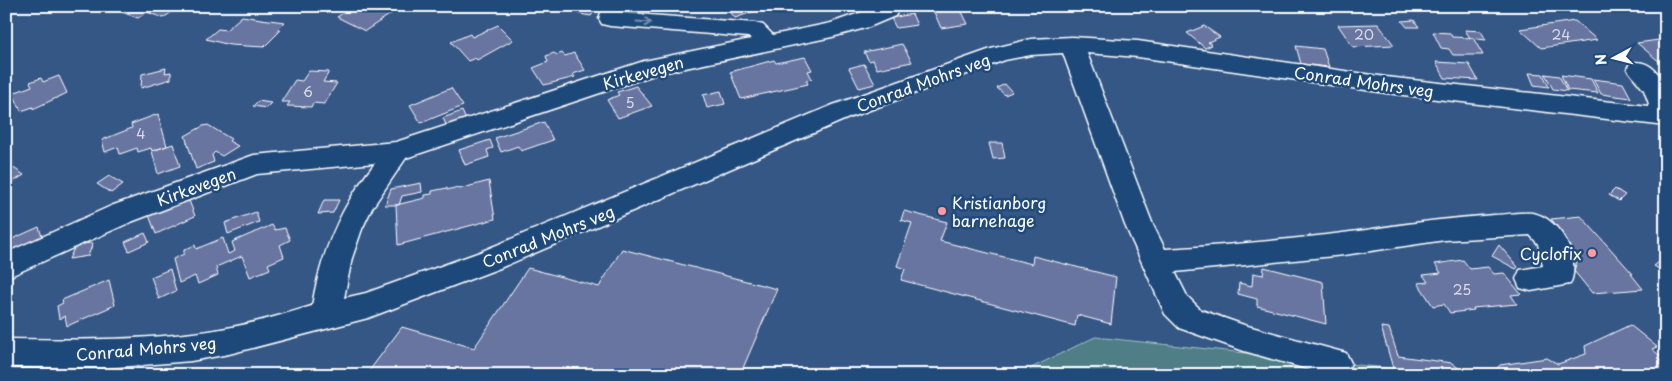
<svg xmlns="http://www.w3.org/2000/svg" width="1672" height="381" font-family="'Playpen Sans',sans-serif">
<rect width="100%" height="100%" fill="#355785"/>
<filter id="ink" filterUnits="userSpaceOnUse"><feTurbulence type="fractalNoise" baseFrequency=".02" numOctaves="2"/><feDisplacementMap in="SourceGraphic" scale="10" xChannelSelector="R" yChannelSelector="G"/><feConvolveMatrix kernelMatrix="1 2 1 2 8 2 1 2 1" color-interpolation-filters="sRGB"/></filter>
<g filter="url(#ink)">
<path fill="#4f7e87" stroke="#a7bec3" d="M1095 337 1452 375H1029L1031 368Z"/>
<path fill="#6774a0" stroke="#fff" d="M181 6 163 18 147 12 138 18 108 7Z
M365 6H403L365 31 337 17 352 7 359 10Z
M579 6H598L591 16 574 13Z
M726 6H752L755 11 735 18Z
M1064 6H1096L1073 10 1065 9Z
M960 8 968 24 941 28 934 12Z
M912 14 917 25 896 28 891 18Z
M242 16 261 19 285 22 277 30H281L264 47 230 45 206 39 218 29 226 30Z
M1414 20 1419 27H1407L1402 21Z
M1575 21 1597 40 1541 48 1520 29Z
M1378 24 1394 45 1353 47 1338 25Z
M498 25 513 40 477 60 475 58 468 61 451 42 470 34 472 37Z
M1204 26 1220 37 1208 42 1212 45 1205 48 1187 33Z
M1465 30 1481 31 1486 40 1470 38Z
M1433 32 1450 33 1452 37 1473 38 1483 55H1453L1449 49 1441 48Z
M1666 39V62L1661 63 1637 43Z
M902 44 912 62 877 69 873 60 869 61 864 52Z
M1296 46 1323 49 1329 67 1301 64Z
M554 53 557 55 562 53 565 56 574 53 585 70 573 74 575 77 544 85 533 68 548 62 546 56Z
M805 57 812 70 808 71 812 79 806 80 808 84 741 99 730 72 774 60 776 63Z
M1436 62 1469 64 1478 80 1445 78Z
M864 64 875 84 859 88 849 68Z
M166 68 165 73 171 72V79L141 88 142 74Z
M309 71 329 72 323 82 337 83 324 104 313 103 311 107 287 106 290 102H281L295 80 302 81Z
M1529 73 1543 74 1549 87 1534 85Z
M1545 74 1559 76 1567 91 1553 89Z
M1561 75 1591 79 1598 93 1568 90Z
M59 76 67 93 33 109V107L21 111 13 93 32 86 30 82 41 78 43 82Z
M1593 79 1623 83 1631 98 1601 94Z
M1005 84 1012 92 1005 95 997 88Z
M636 86 652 106 618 118 607 100 619 95 617 92Z
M451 88 463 106 421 123 410 105Z
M721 91 725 104 707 108 703 95Z
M258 101 271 103 266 108 253 106Z
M462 111 466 120 447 127 443 118Z
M158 114 167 146 152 151 151 148 138 152 137 148 120 154 118 147 105 152 102 140 132 128 131 124Z
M544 122 553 140 521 151 518 146 501 152 495 138Z
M208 125 231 139 229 141 238 146 222 156 215 152 212 155 214 162 196 169 185 136 203 126Z
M490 140 493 148 487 150 489 157 465 165 459 150Z
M989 143H1002L1005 158 993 159Z
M173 144 180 166 158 174 152 151Z
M6 163 24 175 6 186Z
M109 176 123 184 111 193 97 184Z
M489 181 495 219 398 245 396 205 425 198V195L432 194V191L447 188V190L458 187 459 189Z
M421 183 422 192 402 196 399 205H385L391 189Z
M1615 189 1625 195 1619 201 1609 195Z
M188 198 195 216 156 234 149 215Z
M324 200H339L333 213 318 214Z
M904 211 947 222 940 241 1032 264 1033 256 1116 277 1111 324 1077 315 1075 326 901 280 905 269 897 266 912 223 901 220Z
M256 212 259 222 228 234 225 223Z
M1581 216 1633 274H1631L1643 289 1592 293 1574 271 1578 257 1553 226H1557L1551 219Z
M272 225 275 230 285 228 290 240 280 245 284 257 268 264 270 269 250 277 242 256 216 267 218 275 198 284 195 276 179 283 173 259 184 254V250L195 245 196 249 223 238 228 254 235 251 232 242Z
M39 227 43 240 14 253 10 240Z
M145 233 149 242 129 251 125 242Z
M93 243 88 256 69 259 76 244Z
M1499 245 1518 267 1516 269 1492 256Z
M622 249 777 289 740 375H366L402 327 474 348 528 268 599 287Z
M1666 256V273L1654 266Z
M1463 260 1470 269 1488 267 1494 274 1504 273 1521 294 1511 295 1517 304 1473 308 1474 310 1450 313 1444 304 1433 306 1418 283 1428 282 1423 275 1441 273 1435 264Z
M1264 267 1323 282 1326 324 1257 306V299L1238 294 1239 283 1252 286 1253 273 1263 275Z
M170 269 176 291 159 299 151 277Z
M109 280 115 305 67 326 65 316 59 319 57 306 63 303 62 300Z
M1630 325 1657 347 1652 349 1660 356 1657 358 1666 365V375H1395L1381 327 1389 328 1398 356 1452 363 1461 370 1496 369 1500 365 1547 358 1558 364 1586 354 1585 346Z"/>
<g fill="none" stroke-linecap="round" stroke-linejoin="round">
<g stroke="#fff" stroke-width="3">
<path id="minor" d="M603 6H625L623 13 755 23 763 25 773 35 831 23 879 6H901L895 16 869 27 832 37 657 74 406 158 372 208 362 229 352 258 344 298 366 293 480 252 833 105 991 49 1031 39 1072 37 1138 41 1386 77 1648 106 1649 104 1644 90 1627 69 1630 63C1648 59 1657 71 1666 85V126L1386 93 1138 57 1087 53 1153 225 1165 249C1232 245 1299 239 1366 230 1409 223 1451 218 1494 215 1506 215 1520 212 1532 213 1560 217 1582 260 1570 284L1531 291 1520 288 1516 279 1520 270 1543 266 1538 244 1530 235 1445 240 1344 255 1175 272 1187 296 1201 310 1244 325 1346 353 1351 363 1346 373 1327 375 1244 351 1179 328 1165 314 1125 225 1063 53 1031 55 1005 60 851 117 500 268 368 318 229 354 191 361 106 368 6 367V339C80 340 154 341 227 328 256 323 284 314 312 306 321 252 341 206 375 163L257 174 131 222 6 278V253L111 206 254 155 396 142 644 61 751 39 748 37 610 26 602 24 599 19Z"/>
</g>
<use href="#minor" fill="#1f4a7a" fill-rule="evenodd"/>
</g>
<defs><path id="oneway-shaft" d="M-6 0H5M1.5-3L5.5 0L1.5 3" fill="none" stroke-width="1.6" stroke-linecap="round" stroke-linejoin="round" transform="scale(1.25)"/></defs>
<use stroke="#7992af" href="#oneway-shaft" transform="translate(644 22) rotate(4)"/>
</g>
<g fill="#ff9aa2" stroke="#1f4a7a" stroke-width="2">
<circle cx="942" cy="211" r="5"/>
<circle cx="1592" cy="253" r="5"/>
</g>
<g text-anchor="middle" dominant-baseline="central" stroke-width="5" stroke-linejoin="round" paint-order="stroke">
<g font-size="14" fill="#d9dce7">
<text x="1364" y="34">20</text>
<text x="1561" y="34">24</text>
<text x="308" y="91">6</text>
<text x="630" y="102">5</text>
<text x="141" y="133">4</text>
<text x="1462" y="289">25</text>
</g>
<g font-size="16" fill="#fff" stroke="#1f4a7a">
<text transform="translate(643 72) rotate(-16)">Kirkevegen</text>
<text transform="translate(1364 81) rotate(8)">Conrad Mohrs veg</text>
<text transform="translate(923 82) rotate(-20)">Conrad Mohrs veg</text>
<text transform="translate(196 186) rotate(-20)">Kirkevegen</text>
<text transform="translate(548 236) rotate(-22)">Conrad Mohrs veg</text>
<text transform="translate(146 348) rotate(-5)">Conrad Mohrs veg</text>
</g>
<g font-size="16" fill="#fff" stroke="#1f4a7a" text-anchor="start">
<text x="952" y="202">Kristianborg<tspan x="952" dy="18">barnehage</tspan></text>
<text x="1582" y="253" text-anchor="end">Cyclofix</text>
</g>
</g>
<rect width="1672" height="381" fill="none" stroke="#1f4a7a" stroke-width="25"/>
<rect x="12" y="12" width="1647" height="356" fill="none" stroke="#fff" stroke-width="2" filter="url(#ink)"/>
<g transform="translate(1614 58) rotate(263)" stroke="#1f4a7a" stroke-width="4" paint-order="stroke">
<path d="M0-4L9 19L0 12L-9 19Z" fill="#ffffff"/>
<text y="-8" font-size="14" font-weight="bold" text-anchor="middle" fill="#ffffff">N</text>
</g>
</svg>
